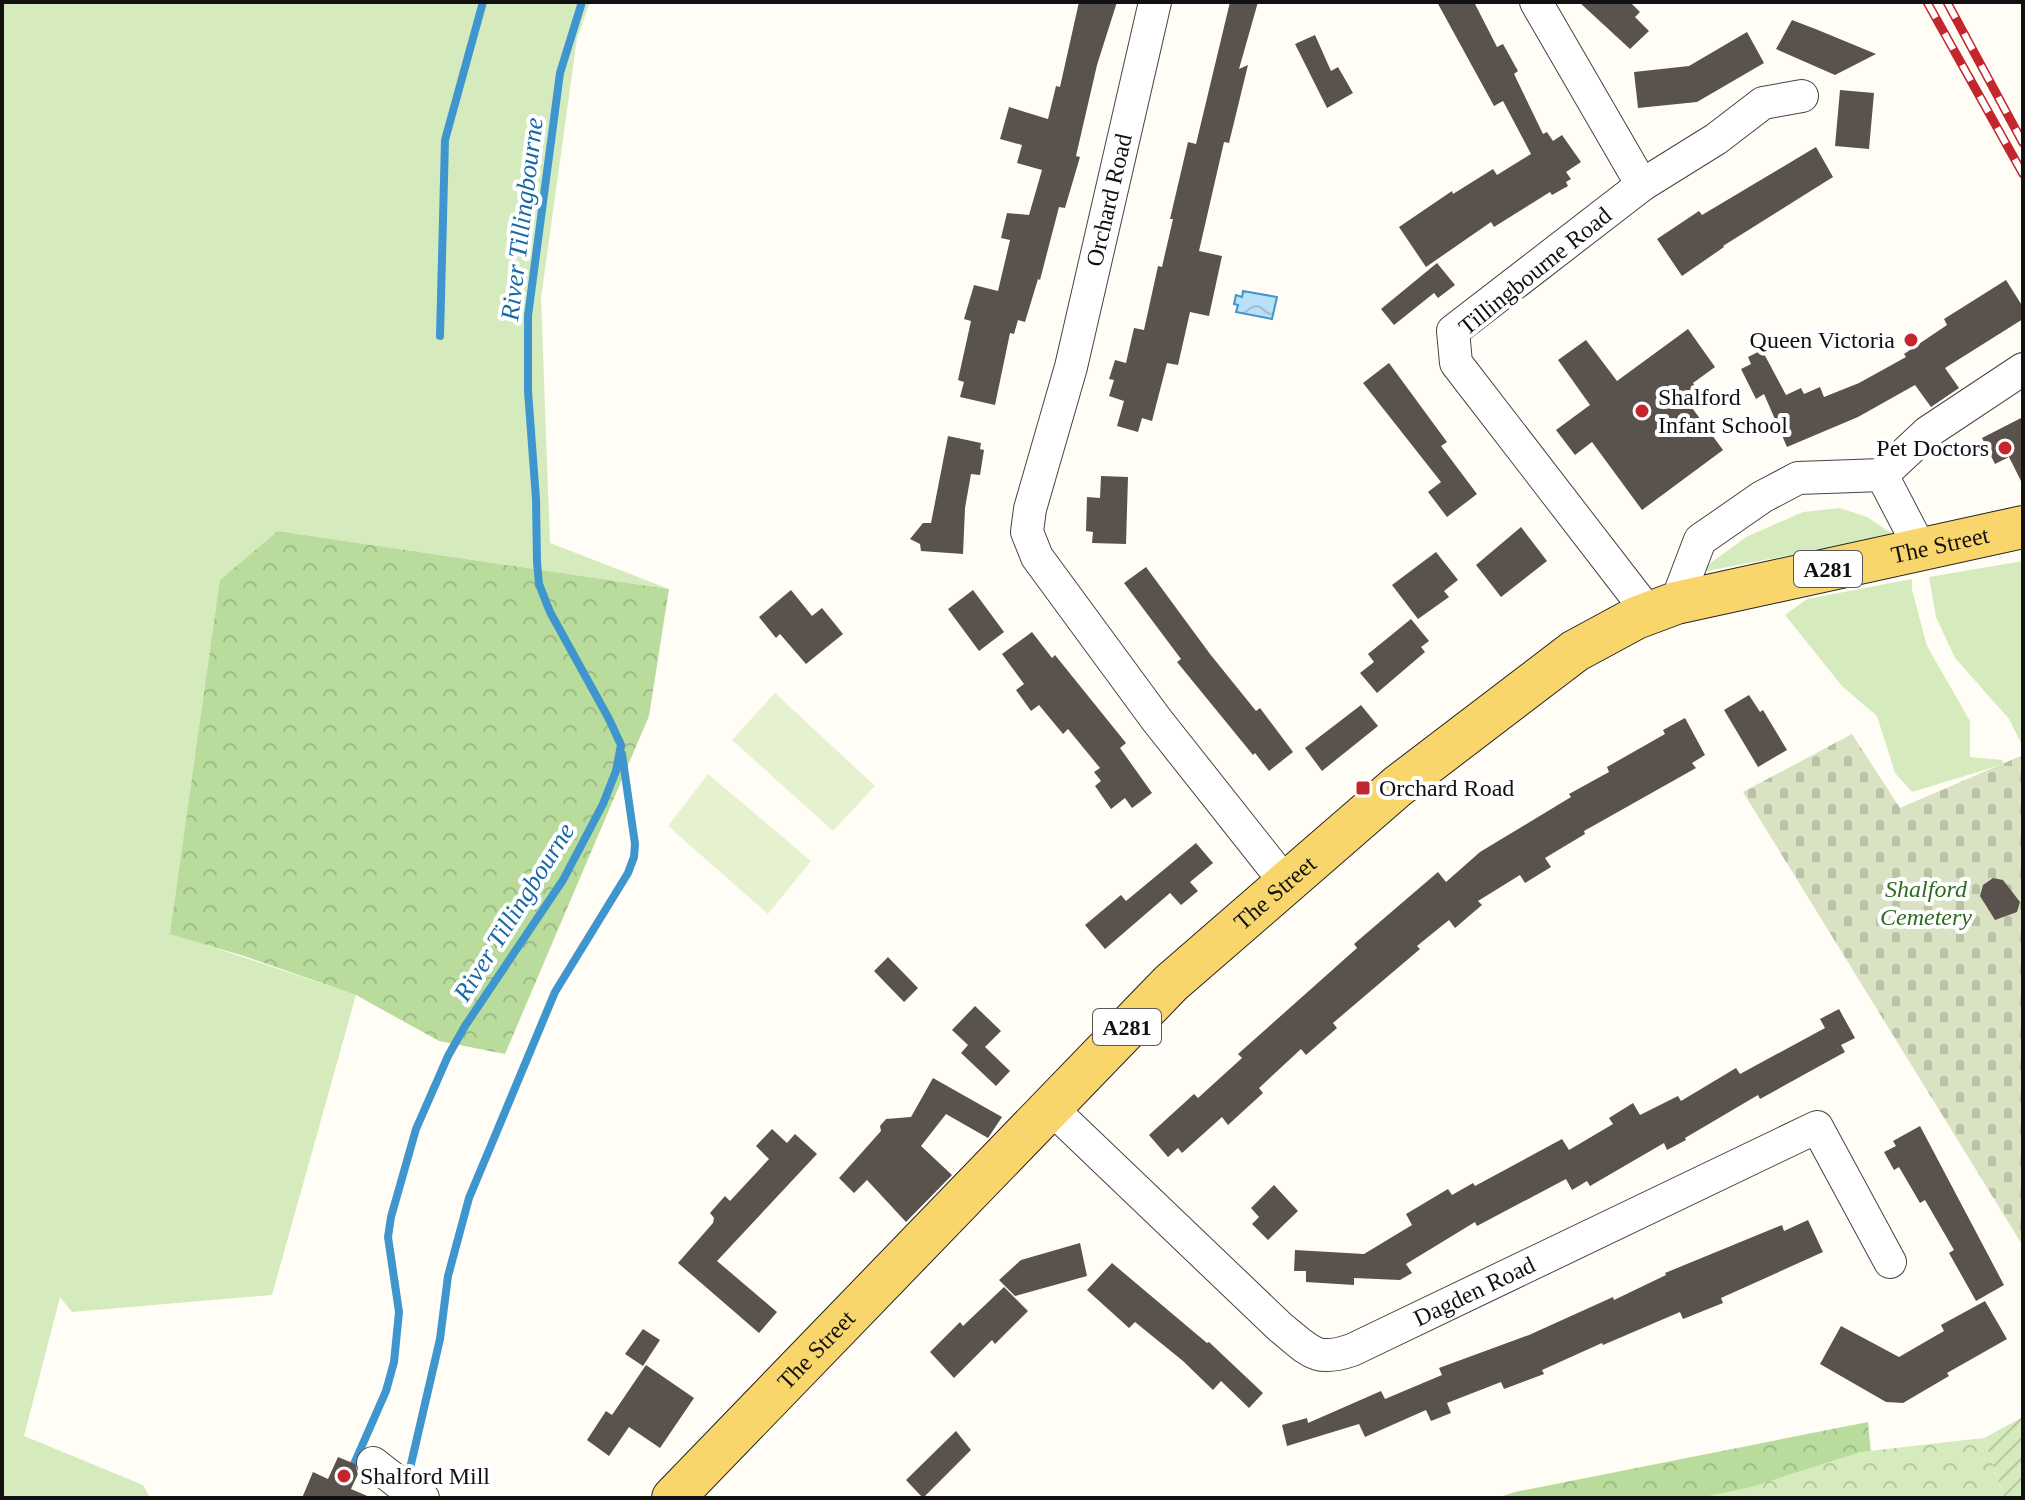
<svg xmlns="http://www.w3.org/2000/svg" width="2025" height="1500" font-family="'Times New Roman',serif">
<defs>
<pattern id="forest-crowns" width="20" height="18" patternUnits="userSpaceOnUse" patternTransform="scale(2)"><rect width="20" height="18" fill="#b9dc9c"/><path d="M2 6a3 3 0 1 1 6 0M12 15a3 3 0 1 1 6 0" fill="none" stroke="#9ebc85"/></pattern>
<pattern id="cemetery-stones" width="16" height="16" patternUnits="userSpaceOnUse" patternTransform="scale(2)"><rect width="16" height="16" fill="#d9e3c4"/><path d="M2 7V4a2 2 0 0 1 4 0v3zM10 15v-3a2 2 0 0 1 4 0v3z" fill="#b9c2a7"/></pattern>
<pattern id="park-crowns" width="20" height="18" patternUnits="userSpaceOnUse" patternTransform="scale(2)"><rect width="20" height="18" fill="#d5ebbd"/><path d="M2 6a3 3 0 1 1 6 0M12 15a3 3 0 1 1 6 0" fill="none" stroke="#b6c8a1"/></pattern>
<pattern id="garden-furrows" width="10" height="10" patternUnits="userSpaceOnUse" patternTransform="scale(2)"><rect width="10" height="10" fill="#d5ebbd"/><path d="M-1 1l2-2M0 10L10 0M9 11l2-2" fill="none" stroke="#b6c8a1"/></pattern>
<pattern id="water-waves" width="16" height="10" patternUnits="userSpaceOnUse" patternTransform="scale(2)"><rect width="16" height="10" fill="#b9e0f7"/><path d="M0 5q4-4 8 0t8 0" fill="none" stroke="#9ebfd3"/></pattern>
</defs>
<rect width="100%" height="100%" fill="#fffdf5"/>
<path fill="#d5ebbd" d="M2 2H590L577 38 541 298 550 543 669 589 278 531 171 933 356 995 272 1295 72 1312 60 1297 24 1436 143 1485 150 1498H2Z
M1840 508 1867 517 1894 535 1697 573 1746 537 1803 512Z
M2023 561V747L2009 719 1955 658 1936 617 1929 577Z
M1912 579V590L1927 646 1970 721V757L2002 760 2004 764 1912 792 1895 773 1877 716 1842 686 1785 615 1807 599Z"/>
<path fill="url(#forest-crowns)" d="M278 531 669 589 649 716 505 1054 439 1041 356 995 244 956 170 934 220 580Z
M1868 1422 1875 1495 1869 1498H1496L1515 1492Z"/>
<path fill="url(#cemetery-stones)" d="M1852 734 1900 808 2023 755V1246L1743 792Z"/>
<path fill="url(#park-crowns)" d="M1984 1438 2004 1498H1699L1751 1487 1860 1452Z"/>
<path fill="url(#garden-furrows)" d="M2023 1417V1498H2004L1984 1438Z"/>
<path fill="#e6f2cf" d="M775 693 875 786 833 831 732 740Z
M708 774 811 861 768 914 668 826Z"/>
<path fill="url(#water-waves)" stroke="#3f96cf" stroke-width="2" d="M1243 291 1277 297 1272 319 1236 312 1238 305 1234 304 1236 295 1242 297Z"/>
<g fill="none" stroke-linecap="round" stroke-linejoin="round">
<path stroke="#3f96cf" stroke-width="8" d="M440 336 445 140 483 2
M354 1464 386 1391 394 1362 399 1312 388 1237 391 1217 416 1129 448 1056 465 1026 563 880 603 804 616 771 621 745 609 719 550 612 539 584 537 562 536 499 528 391V316L560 73 582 2
M408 1477 440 1339 448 1276 469 1198 555 992 628 873 634 857 635 844 622 754"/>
</g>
<path fill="#5a524d" d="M1079 2H1117L1097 65 1076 156 1080 157 1065 208 1059 207 1040 280 1038 279 1025 322 1018 320 1014 334 1010 333 995 405 960 397 964 382 958 380 971 321 964 319 974 285 998 291 1010 240 1001 238 1007 213 1029 215 1042 170 1017 163 1022 145 1000 139 1009 107 1048 119 1056 86 1060 87Z
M1230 2H1258L1239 69 1248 65 1229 143 1224 142 1199 251 1222 256 1209 316 1190 312 1178 365 1167 363 1152 421 1142 418 1138 432 1117 426 1124 401 1109 396 1114 380 1109 379 1115 360 1126 363 1134 328 1144 330 1158 266 1162 267 1173 219H1170L1188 142 1196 144Z
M1437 2H1474L1497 47 1503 44 1518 71 1514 74 1543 134 1547 132 1553 141 1562 135 1581 162 1566 172 1571 179 1566 182 1568 186 1552 195 1550 192 1494 227 1491 222 1426 267 1399 227 1452 191 1453 194 1493 169 1497 175 1531 154 1503 101 1494 106Z
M1579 2H1630L1640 12 1635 17 1649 31 1630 49Z
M1792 20 1818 30 1876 54 1835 75 1776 49Z
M1747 32 1764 63 1697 102 1638 108 1634 72 1689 66Z
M1315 35 1331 71 1338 67 1353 93 1327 108 1295 44Z
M1840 90 1874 93 1869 149 1835 146Z
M1816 147 1833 177 1723 246 1724 247 1682 276 1657 239 1699 211 1702 215Z
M1437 263 1455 285 1438 298 1434 293 1394 325 1381 309Z
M2006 280 2023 307V319L1945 368 1959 388 1931 407 1915 385 1858 417 1787 447 1764 394 1756 399 1741 369 1751 364 1748 357 1762 350 1786 395 1801 388 1804 394 1820 387 1824 397 1859 383 1906 357 1904 354 1947 325 1944 319Z
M1688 329 1715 367 1693 383 1699 392 1687 401 1723 450 1642 510 1592 442 1575 455 1556 430 1590 405 1558 360 1586 340 1617 381Z
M1389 363 1447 442 1441 446 1477 494 1447 517 1428 492 1441 482 1363 383Z
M2023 417V485L2009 457 1995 464 1982 438Z
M948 436 981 443 980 449 984 450 980 475 971 474 965 508 963 554 921 551 920 544 910 539 923 523H931Z
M1101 476 1128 477 1126 544 1092 543 1093 532 1086 531 1087 497 1100 498Z
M1521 527 1547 561 1501 597 1476 565Z
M1436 552 1458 580 1444 591 1449 597 1418 619 1392 585Z
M1146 567 1210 654 1256 711 1260 708 1293 752 1269 771 1255 753 1253 755 1177 662 1181 659 1124 583Z
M791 590 812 616 822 608 843 634 806 664 780 634 776 638 759 617Z
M973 590 1004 632 979 651 948 609Z
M1411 619 1429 641 1421 647 1425 652 1377 693 1360 673 1374 662 1368 654Z
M1032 632 1052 658 1055 655 1126 743 1120 748 1152 793 1132 808 1125 798 1111 809 1095 786 1101 781 1094 772 1100 768 1068 729 1063 734 1039 705 1031 711 1016 690 1024 684 1002 654Z
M1749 695 1760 712 1763 710 1787 750 1758 767 1724 710Z
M1361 705 1378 726 1322 771 1305 748Z
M1685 718 1705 755 1692 763 1696 768 1584 831 1585 834 1545 858 1551 867 1525 883 1520 875 1478 901 1482 905 1455 928 1449 920 1417 946 1420 949 1333 1023 1337 1028 1306 1055 1301 1049 1259 1088 1263 1093 1228 1125 1222 1117 1182 1153 1178 1148 1168 1157 1149 1135 1194 1094 1198 1098 1242 1058 1238 1054 1357 948 1354 944 1438 872 1446 882 1480 852 1571 797 1569 794 1609 772 1607 767 1665 734 1663 730Z
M1196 843 1213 863 1190 882 1198 891 1181 905 1170 893 1105 949 1085 925 1121 895 1126 901Z
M1993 878 2003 880 2020 902 2017 912 1995 920 1980 896 1983 885Z
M888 957 918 988 904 1002 874 971Z
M975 1006 1001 1031 985 1047 1010 1071 996 1086 961 1053 968 1045 952 1030Z
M1839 1009 1855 1038 1841 1045 1845 1052 1760 1099 1758 1095 1685 1138 1686 1140 1667 1150 1664 1143 1590 1186 1587 1181 1572 1190 1566 1179 1477 1226 1475 1222 1406 1264 1412 1273 1400 1280 1354 1278V1285L1306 1282V1271H1294L1295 1250 1364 1254 1412 1225 1406 1214 1448 1189 1452 1195 1473 1183 1475 1186 1562 1139 1569 1150 1613 1124 1609 1118 1633 1103 1640 1115 1678 1096 1681 1101 1736 1068 1740 1074 1825 1028 1820 1019Z
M933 1078 1002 1117 988 1138 946 1114 921 1146 952 1175 906 1222 867 1180 854 1193 839 1178 881 1131 880 1126 886 1119 911 1117Z
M1920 1126 2004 1285 1976 1301 1949 1253 1954 1250 1925 1200 1920 1203 1899 1167 1894 1170 1884 1152 1896 1146 1893 1141Z
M772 1129 787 1143 795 1134 817 1154 717 1261 777 1312 759 1333 678 1263 713 1223 714 1218 710 1213 725 1196 730 1201 769 1159 756 1146Z
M1274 1185 1298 1211 1268 1240 1252 1224 1259 1217 1251 1208Z
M1808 1220 1823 1252 1721 1298 1723 1303 1683 1319 1680 1312 1603 1345 1602 1343 1542 1370 1544 1374 1504 1389 1501 1382 1447 1403 1451 1413 1431 1421 1426 1410 1365 1437 1359 1424 1287 1446 1282 1425 1307 1418 1308 1423 1381 1391 1385 1399 1442 1375 1439 1368 1529 1335 1613 1297 1614 1300 1666 1275 1665 1273 1782 1225 1784 1231Z
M1080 1243 1087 1276 1015 1296 999 1280 1021 1260Z
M1112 1263 1207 1343 1209 1342 1263 1393 1249 1408 1221 1381 1213 1390 1183 1361 1135 1322 1129 1328 1087 1290Z
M1004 1287 1028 1311 995 1344 992 1340 954 1378 930 1352 960 1322 963 1326Z
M1985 1301 2007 1339 1947 1373 1949 1376 1903 1403 1886 1402 1820 1364 1841 1326 1899 1357 1944 1331 1941 1325Z
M643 1329 660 1340 643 1366 625 1354Z
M646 1365 694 1398 660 1448 629 1427 609 1456 587 1440 606 1411 612 1415Z
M956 1431 971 1450 923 1498 906 1480Z
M338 1457 355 1464 358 1474 351 1489 372 1498H302L313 1472 328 1479Z"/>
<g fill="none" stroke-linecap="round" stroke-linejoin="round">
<g stroke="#444" stroke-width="34">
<g id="minor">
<path d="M1155 2 1071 367 1030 509 1027 532 1037 557 1156 719 1285 882"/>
<path d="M1536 2 1642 185 1453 331 1456 363 1648 612"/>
<path d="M1642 185 1716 139 1763 103 1802 96"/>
<path d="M1882 475 1920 548"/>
<path d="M1676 603 1700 540 1762 497 1798 478 1882 475 1928 432 2023 369"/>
<path id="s1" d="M1051 1108 1280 1327C1309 1350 1314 1363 1352 1350L1817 1127 1890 1262"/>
<path d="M373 1463 400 1484 423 1498"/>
</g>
</g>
<g stroke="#222" stroke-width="44">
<g id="major">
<path id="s2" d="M673 1498 1171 983 1398 786 1575 651 1636 618 1676 603 2023 527"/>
</g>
</g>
<use href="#minor" stroke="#fff" stroke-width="32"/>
<use href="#major" stroke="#f9d66b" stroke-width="42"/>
<g stroke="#c4262e" stroke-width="9">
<path id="rail" d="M1927 2 2023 174
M1947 2 2023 143"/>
</g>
<use href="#rail" stroke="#fff" stroke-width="6" stroke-dasharray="18" stroke-linecap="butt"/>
</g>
<g fill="#c4262e" stroke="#fff" stroke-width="3">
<circle cx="1911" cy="340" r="8"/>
<circle cx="1642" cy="411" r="8"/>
<circle cx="2005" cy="448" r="8"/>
<rect x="1355" y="780" width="16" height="16" rx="4"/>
<circle cx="344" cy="1476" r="8"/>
</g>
<g text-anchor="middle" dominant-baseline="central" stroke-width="8" stroke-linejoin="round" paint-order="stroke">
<g fill="#fff" stroke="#585858" stroke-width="2">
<rect x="1794" y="551" width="68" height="36" rx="6"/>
<rect x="1093" y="1009" width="68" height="36" rx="6"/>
</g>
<g font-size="22" font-weight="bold" fill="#111">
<text x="1828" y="569">A281</text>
<text x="1127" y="1027">A281</text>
</g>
<g font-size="24" fill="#111" stroke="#fff">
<text transform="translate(1109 200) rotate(-77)">Orchard Road</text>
<text transform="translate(1535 271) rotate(-39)">Tillingbourne Road</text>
<text stroke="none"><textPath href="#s2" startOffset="1622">The Street</textPath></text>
<text stroke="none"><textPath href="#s2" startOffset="854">The Street</textPath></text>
<text stroke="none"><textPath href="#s1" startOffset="534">Dagden Road</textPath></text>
<text stroke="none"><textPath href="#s2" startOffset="206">The Street</textPath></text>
</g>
<g font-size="24" fill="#111" stroke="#fff" text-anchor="start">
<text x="1895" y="340" text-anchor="end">Queen Victoria</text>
<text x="1658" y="397">Shalford<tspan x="1658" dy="28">Infant School</tspan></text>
<text x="1989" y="448" text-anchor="end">Pet Doctors</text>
<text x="1379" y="788">Orchard Road</text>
<text x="360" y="1476">Shalford Mill</text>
</g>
<g font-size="24" font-style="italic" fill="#2f6b1f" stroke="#fff">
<text x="1926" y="889">Shalford<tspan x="1926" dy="28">Cemetery</tspan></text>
</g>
<g font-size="26" font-style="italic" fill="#1768a6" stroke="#fff">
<text transform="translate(522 219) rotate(-83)">River Tillingbourne</text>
<text transform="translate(514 912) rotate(-58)">River Tillingbourne</text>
</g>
</g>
<rect width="2025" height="1500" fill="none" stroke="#111111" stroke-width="8"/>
</svg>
